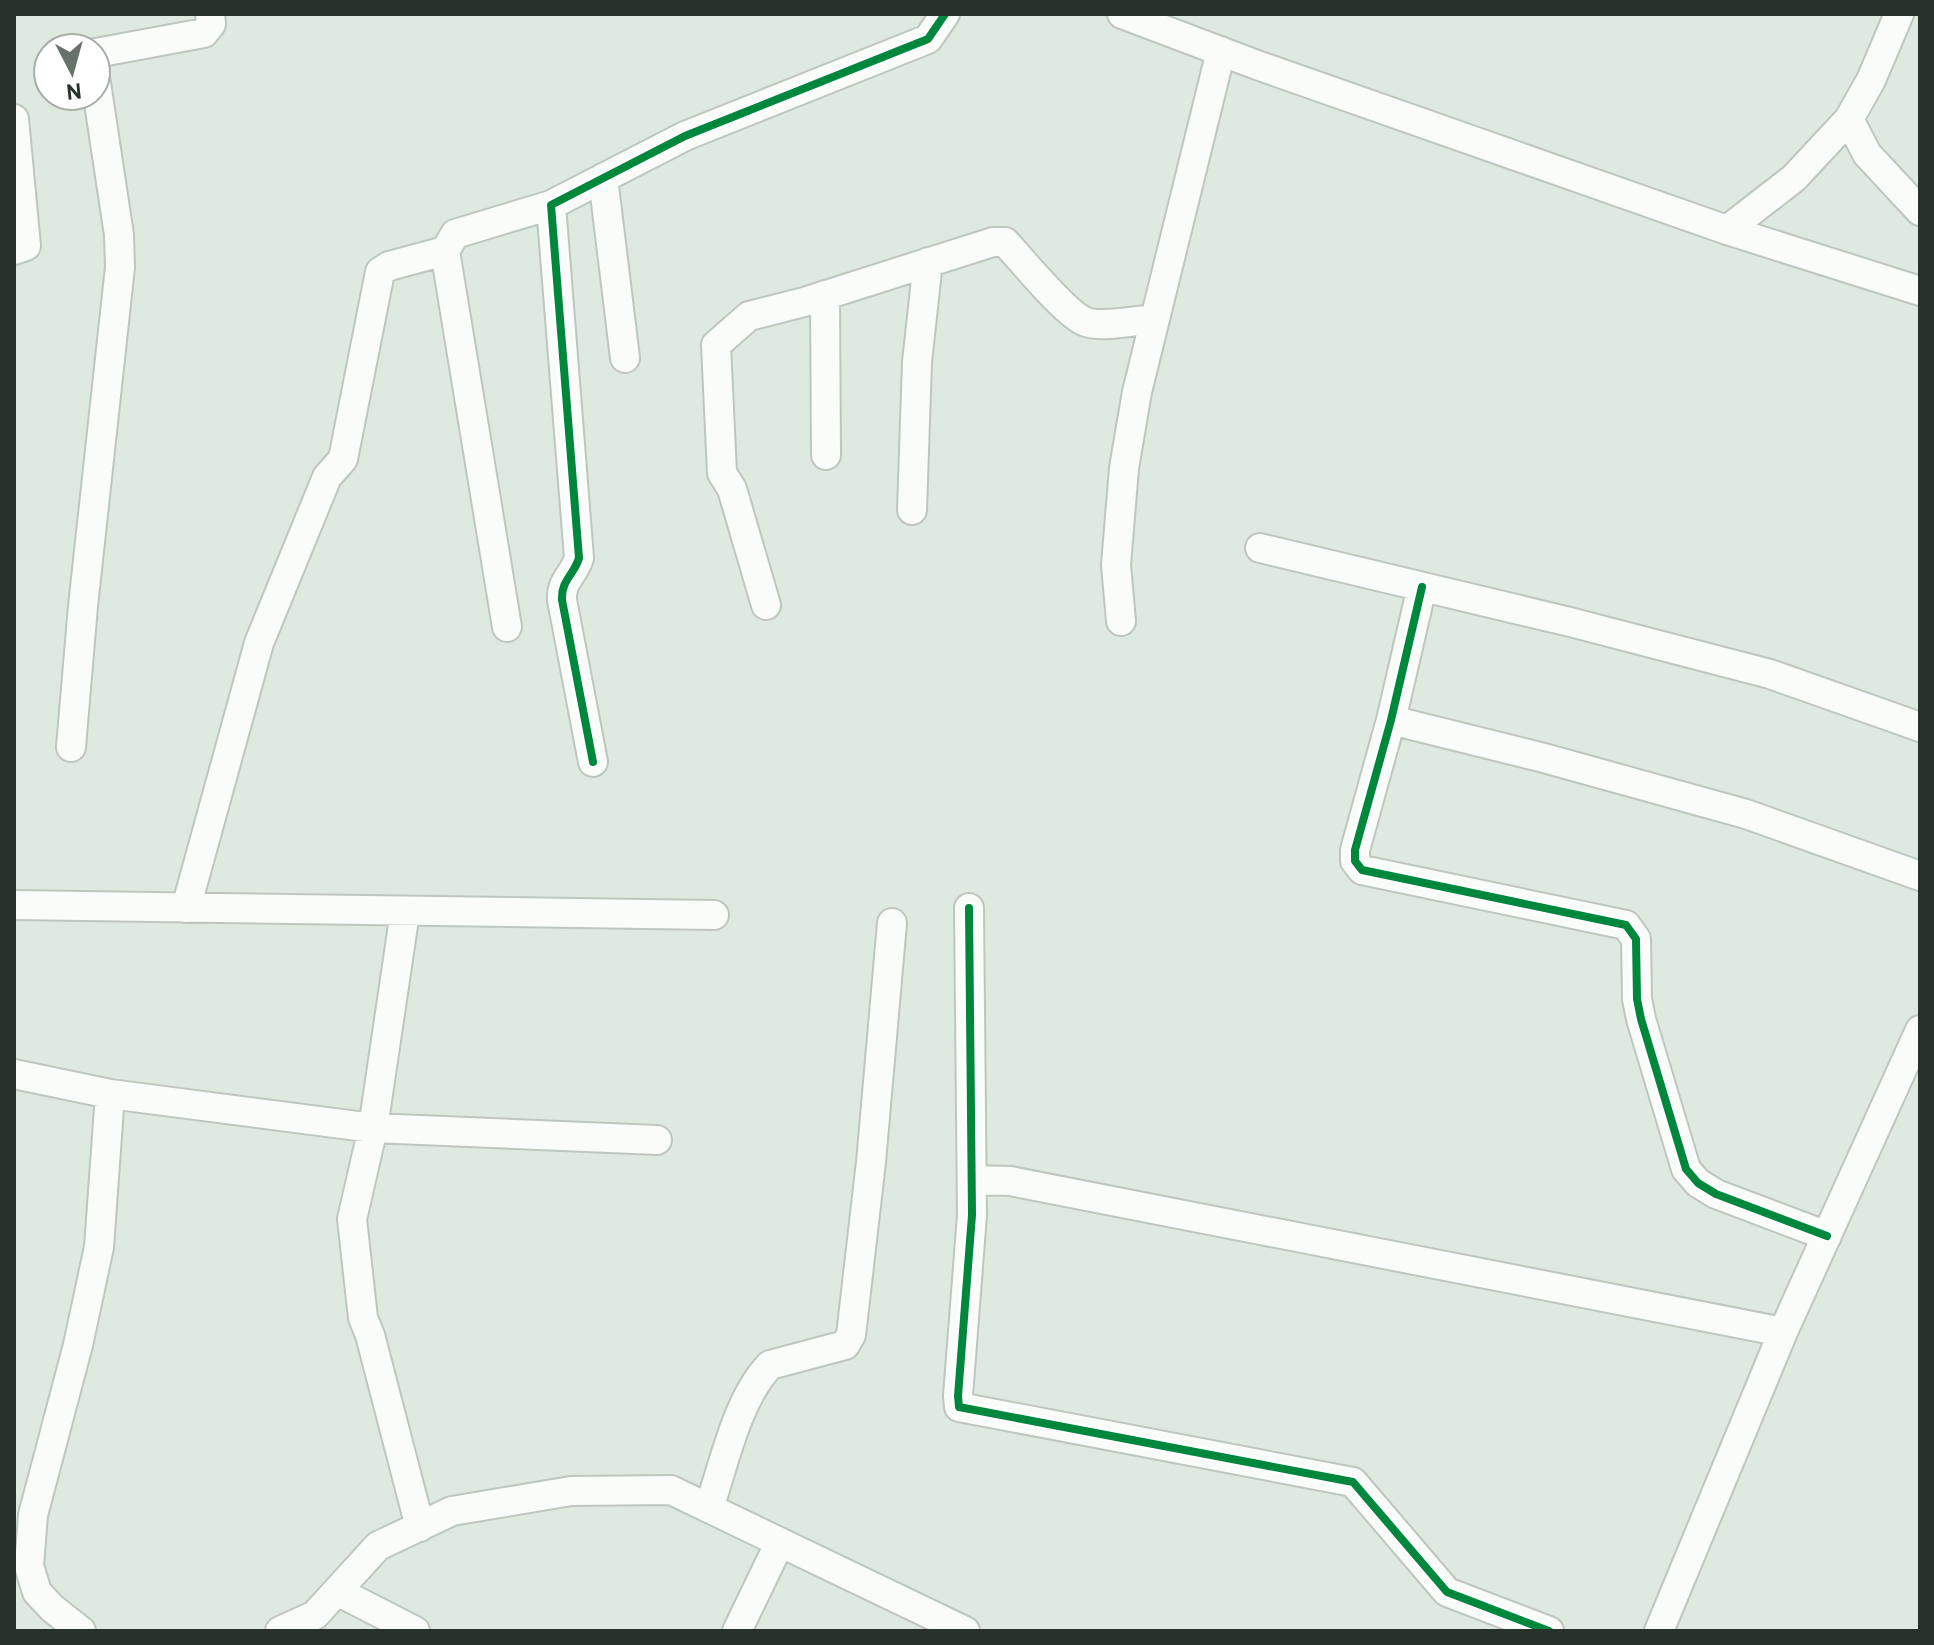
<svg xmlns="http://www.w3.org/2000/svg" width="1934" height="1645" font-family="Overpass,sans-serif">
<rect width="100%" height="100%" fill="#deeae0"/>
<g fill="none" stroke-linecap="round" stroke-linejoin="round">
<g stroke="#bec7bf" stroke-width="32">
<path id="minor" d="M1122 14 1257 65 1727 230 1794 178 1849 119
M1899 14 1871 80 1849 119 1867 154 1920 211
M96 53 204 33 211 24 210 14
M14 119 26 246 14 250
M603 178 625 358
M1727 230 1920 291
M825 295 826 455
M912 510 917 362 928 262
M1260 548 1570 622 1770 674 1920 727
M1422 587 1391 720 1355 850V861L1362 870 1626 925 1636 939 1637 999 1641 1019 1686 1169 1698 1183 1716 1194 1827 1236
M766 605 732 489 722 473 716 345 749 316 804 302 993 242H1005C1022 260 1066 315 1086 322 1102 328 1137 320 1155 319
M1121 621 1116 565 1124 468 1137 392 1221 51
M507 627 445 251 455 234 551 205
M1391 720 1544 758 1746 814 1920 876
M71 747 83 606 120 267 119 235 96 83
M593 762 562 600C561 580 574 575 579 558L551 205 685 136 928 39 945 14
M14 905 714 915
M186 908 259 643 327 477 343 459 380 272 389 266 445 251
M969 908 972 1215 958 1396 959 1407 1353 1482 1447 1592 1549 1631
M405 912 373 1128 352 1219 363 1318 370 1335 420 1527
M14 1074 110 1094 373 1128 657 1140
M972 1180 1010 1181 1783 1332
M709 1508C724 1464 737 1399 770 1365L845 1345 851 1335 871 1162 892 923
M337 1591 415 1631
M81 1631 52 1608 37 1592 29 1566 33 1515 78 1345 99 1247 110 1094
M280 1631 315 1615 378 1546 452 1511 571 1491 671 1490 965 1631
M737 1631 780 1542
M1659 1631 1783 1332 1920 1030"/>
</g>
<use href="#minor" stroke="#fafcfa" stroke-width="28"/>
<g stroke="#fff" stroke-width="13">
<path id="cycleway" d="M1422 587 1391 720 1355 850V861L1362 870 1626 925 1636 939 1637 999 1641 1019 1686 1169 1698 1183 1716 1194 1827 1236
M593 762 562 600C561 580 574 575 579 558L551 205 685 136 928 39 945 14
M969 908 972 1215 958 1396 959 1407 1353 1482 1447 1592 1549 1631"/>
</g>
<use href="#cycleway" stroke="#00873e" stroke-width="8"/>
</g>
<rect width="1934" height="1645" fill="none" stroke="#29322a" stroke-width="32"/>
<g transform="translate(72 72) rotate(174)"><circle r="38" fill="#ffffff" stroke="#a9adaa" stroke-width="2"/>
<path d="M0-6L14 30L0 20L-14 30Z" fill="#68726a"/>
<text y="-12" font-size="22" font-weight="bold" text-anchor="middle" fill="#29322a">N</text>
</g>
</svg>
